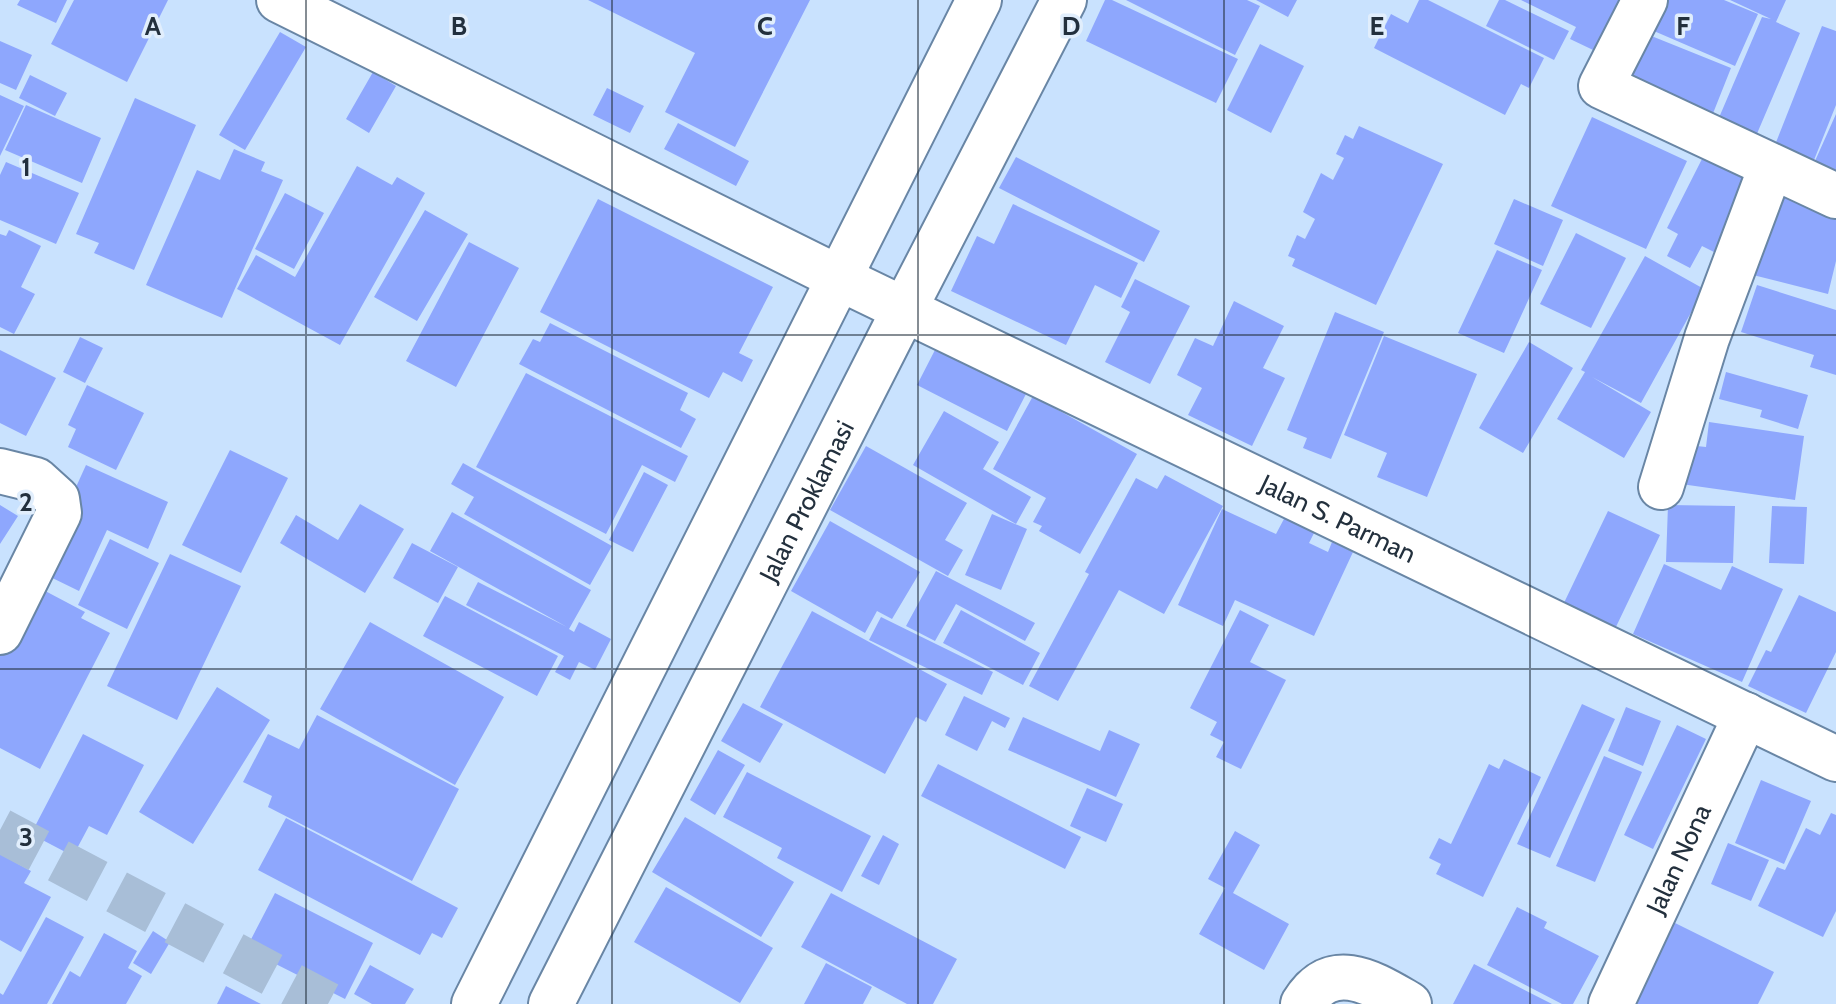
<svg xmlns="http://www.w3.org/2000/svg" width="1836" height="1004" font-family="Cabin,sans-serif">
<rect width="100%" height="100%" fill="#c9e2fe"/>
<path fill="#8ea7fd" d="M20 0H67L56 23 17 5Z
M74 0H168L127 82 51 44Z
M588 0H810L735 147 665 112 695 53Z
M1105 0H1112L1238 59 1216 103 1086 41Z
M1126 0H1247L1260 6 1235 55Z
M1256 0H1297L1288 17Z
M1419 0H1428L1544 58 1529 88 1521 84 1505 115 1374 48 1391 14 1408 23Z
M1499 0H1505L1569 31 1554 60 1486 26Z
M1521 0H1639L1610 58 1570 39 1576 27Z
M1660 0H1724L1758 14 1735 66 1647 28Z
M1730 0H1786L1776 22 1800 33 1750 150 1712 134 1762 17 1771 19Z
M1822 26 1836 31V105L1810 170 1771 155Z
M1639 31 1731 68 1708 126 1615 88Z
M280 32 306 47 245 150 219 135Z
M0 41 32 55 16 90 0 83Z
M1260 44 1304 66 1271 133 1227 110Z
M373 72 396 86 369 133 346 119Z
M30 75 67 93 55 116 19 98Z
M607 88 644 106 630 133 593 115Z
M0 95 24 106 0 156Z
M135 98 196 125 134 270 94 253 99 243 76 234Z
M26 105 101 138 82 183 5 150Z
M1836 114V170L1815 161Z
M1592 117 1687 161 1646 249 1551 206Z
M678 123 749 161 736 186 664 149Z
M1359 126 1443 164 1376 305 1292 266 1295 259 1288 256 1297 235 1305 239 1315 219 1303 212 1321 173 1333 180 1344 158 1336 154 1345 135 1353 139Z
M234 149 265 162 261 171 283 180 222 318 146 285 197 170 220 180Z
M1016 157 1160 231 1144 262 999 188Z
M1703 157 1750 180 1714 252 1702 246 1690 268 1667 256 1678 234 1667 228Z
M6 162 79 193 56 244 0 220V175Z
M357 166 392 185 397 177 425 193 340 345 237 289 256 255 295 277Z
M1766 189 1836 207V261L1828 294 1745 273Z
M285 193 324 213 294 269 255 249Z
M598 199 773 287 739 353 753 360 742 382 723 372 709 398 540 312Z
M1514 199 1563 220 1543 266 1494 244Z
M1013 204 1138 263 1121 298 1095 285 1066 345 951 291 977 236 994 244Z
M425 210 468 234 417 321 374 297Z
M9 230 41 246 21 287 35 294 14 334 0 327V234L6 236Z
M1576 233 1626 258 1591 328 1540 304Z
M469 242 519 268 456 387 406 361Z
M1497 250 1542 270 1504 353 1458 333Z
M1645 256 1704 289 1641 403 1592 377 1651 412 1624 458 1557 419 1585 372 1581 370Z
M1135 279 1190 306 1150 384 1105 362 1130 312 1121 307Z
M1757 285 1836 310V375L1810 367 1814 355 1741 332Z
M1234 301 1284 326 1263 368 1285 378 1252 446 1188 415 1202 388 1177 375 1195 338 1213 346Z
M1335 312 1384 332 1331 459 1303 448 1307 438 1287 430Z
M550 323 688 393 680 410 696 419 681 448 519 364 533 339 540 342Z
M1384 336 1477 374 1427 497 1377 477 1387 453 1344 435Z
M80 337 103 348 85 383 63 372Z
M1529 342 1573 368 1523 453 1479 428Z
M936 348 1026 394 1007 431 917 385Z
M0 350 56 378 26 436 0 423Z
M1726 372 1808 395 1798 429 1760 417 1762 410 1719 399Z
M526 373 688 456 675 482 642 465 606 534 476 467Z
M87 385 144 413 116 470 68 447 76 429 68 425Z
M1033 396 1137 454 1080 554 1039 531 1042 526 1033 522 1046 498 993 469Z
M944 411 999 442 983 469 1031 497 1016 524 913 465Z
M1709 422 1804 436 1795 500 1681 484 1687 445 1706 447Z
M866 446 967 503 945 540 963 550 948 576 830 510Z
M230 450 288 478 241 573 182 545Z
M463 463 612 546 590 585 464 514 474 497 451 484Z
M86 465 168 502 148 549 107 530 79 591 38 571Z
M644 472 668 485 633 552 609 540Z
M1165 475 1223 506 1164 614 1119 590 1058 701 1029 686 1089 574 1085 572 1136 478 1157 489Z
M360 504 404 529 365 593 280 543 296 515 338 540Z
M0 505 18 516 0 544Z
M1668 505 1735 506 1733 563 1666 562Z
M1772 506 1807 507 1804 564 1769 563Z
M1222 509 1276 534 1285 517 1315 531 1309 543 1328 552 1332 542 1353 552 1314 636 1235 600 1223 626 1178 605Z
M1608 511 1660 535 1614 631 1562 607Z
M452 512 591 590 569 629 574 632 579 622 611 639 595 670 579 662 570 680 555 672 564 656 466 605 478 582 567 627 430 551Z
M992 514 1027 529 1001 590 965 575Z
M830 521 920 572 892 619 877 611 865 633 791 591Z
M110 539 159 563 127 629 78 605Z
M412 543 458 567 438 603 393 578Z
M170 554 241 586 177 720 107 686Z
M1664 564 1721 590 1732 566 1783 589 1742 682 1633 634Z
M936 571 1035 623 1025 641 956 604 935 641 906 626Z
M32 584 85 612 81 618 110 633 40 769 0 748V647Z
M1799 595 1836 612V652L1806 713 1748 686 1766 650 1771 652Z
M445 596 558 656 537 696 423 636Z
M961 610 1040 653 1023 685 943 643Z
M1240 610 1269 625 1250 662 1286 680 1241 769 1216 757 1224 742 1210 735 1217 722 1190 708Z
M812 611 947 684 926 722 916 717 885 774 760 707Z
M881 617 993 672 982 695 869 640Z
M370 622 504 697 455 785 320 709Z
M217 687 270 720 193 844 139 812Z
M964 696 1010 718 1005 728 992 721 977 751 945 735Z
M743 703 783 724 760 763 721 741Z
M1582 704 1615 719 1550 858 1517 844Z
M1626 707 1661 721 1643 766 1608 751Z
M317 715 459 789 412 881 268 807 272 796 243 782 268 734 299 749Z
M1023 717 1100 751 1109 730 1140 744 1116 797 1008 750Z
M1677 725 1706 739 1653 849 1624 835Z
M83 734 144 765 107 835 89 826 73 856 31 834Z
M718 750 745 765 715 815 690 800Z
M1604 756 1642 772 1595 882 1556 866Z
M1504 759 1541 777 1483 897 1436 874 1441 864 1429 858 1439 838 1451 844 1489 764 1499 769Z
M938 764 1081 837 1065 869 921 796Z
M747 772 871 836 842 892 777 858 782 848 723 817Z
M1761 780 1811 801 1784 864 1735 843Z
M1087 788 1123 804 1106 842 1070 826Z
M1831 813 1836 815V911L1823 937 1758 906 1777 867 1785 870 1806 828 1820 835Z
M685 817 794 882 761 937 652 872Z
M286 818 458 908 442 938 432 933 420 955 258 870Z
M1235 831 1260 845 1233 893 1289 924 1264 970 1199 934 1225 888 1208 879Z
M883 835 899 844 879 885 861 876Z
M1728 843 1769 860 1751 901 1711 884Z
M0 854 31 871 24 883 51 897 21 952 0 940Z
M666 887 773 948 740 1003 634 942Z
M275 893 373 943 345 999 246 949Z
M831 893 957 959 933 1004H907L801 947Z
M1517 907 1547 922 1544 928 1599 956 1573 1004H1562L1487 965Z
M46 917 84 937 47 1004H0V993L3 995Z
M1671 921 1774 972 1758 1004H1630Z
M153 931 170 942 151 974 133 963Z
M104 933 137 951 128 968 142 976 126 1004H52L70 971 80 977Z
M826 963 872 987 863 1004H804Z
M1474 964 1552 1004H1453Z
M370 965 414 989 405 1004H372L354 994Z
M226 986 261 1004H217Z"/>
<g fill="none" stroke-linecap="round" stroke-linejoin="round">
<path stroke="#a8bed7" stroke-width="44" stroke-dasharray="44 22" stroke-linecap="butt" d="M0 830 328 1004"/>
<g stroke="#6986a5" stroke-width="48">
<g id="minor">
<path d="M1645 0 1601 86 1836 196"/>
<path id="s1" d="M839 278 1836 759"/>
<path d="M0 471 36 480 57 499 59 513 0 632"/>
<path d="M1661 487 1707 338 1771 167"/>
<path d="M1303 1004C1332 956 1374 984 1409 1004"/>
<path id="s2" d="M1611 1004 1746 715"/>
</g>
</g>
<g stroke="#6986a5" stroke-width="48">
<g id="tertiary">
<path d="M279 0 839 278"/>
<path d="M474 1004 979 0"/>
<path id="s3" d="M551 1004 904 310 1064 0"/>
</g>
</g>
<use href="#minor" stroke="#fff" stroke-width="44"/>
<use href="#tertiary" stroke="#fff" stroke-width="44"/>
</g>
<path fill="none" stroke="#23303d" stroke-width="2" stroke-opacity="0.55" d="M306 0V1004M612 0V1004M918 0V1004M1224 0V1004M1530 0V1004M0 335H1836M0 669H1836"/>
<g text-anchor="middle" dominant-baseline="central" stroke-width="7" stroke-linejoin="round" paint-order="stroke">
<g font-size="26" fill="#23303d" stroke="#e1eefc">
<text stroke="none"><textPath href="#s3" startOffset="564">Jalan Proklamasi</textPath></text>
<text stroke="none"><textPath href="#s1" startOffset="554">Jalan S. Parman</textPath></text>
<text stroke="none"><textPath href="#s2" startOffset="160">Jalan Nona</textPath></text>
</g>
</g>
<g font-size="26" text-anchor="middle" font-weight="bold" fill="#23303d" stroke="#e1eefc" stroke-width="7" stroke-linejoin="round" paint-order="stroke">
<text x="153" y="35">A</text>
<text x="459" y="35">B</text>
<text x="765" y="35">C</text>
<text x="1071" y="35">D</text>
<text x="1377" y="35">E</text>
<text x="1683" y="35">F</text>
<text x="26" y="176">1</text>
<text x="26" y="511">2</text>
<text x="26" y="846">3</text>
</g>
</svg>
